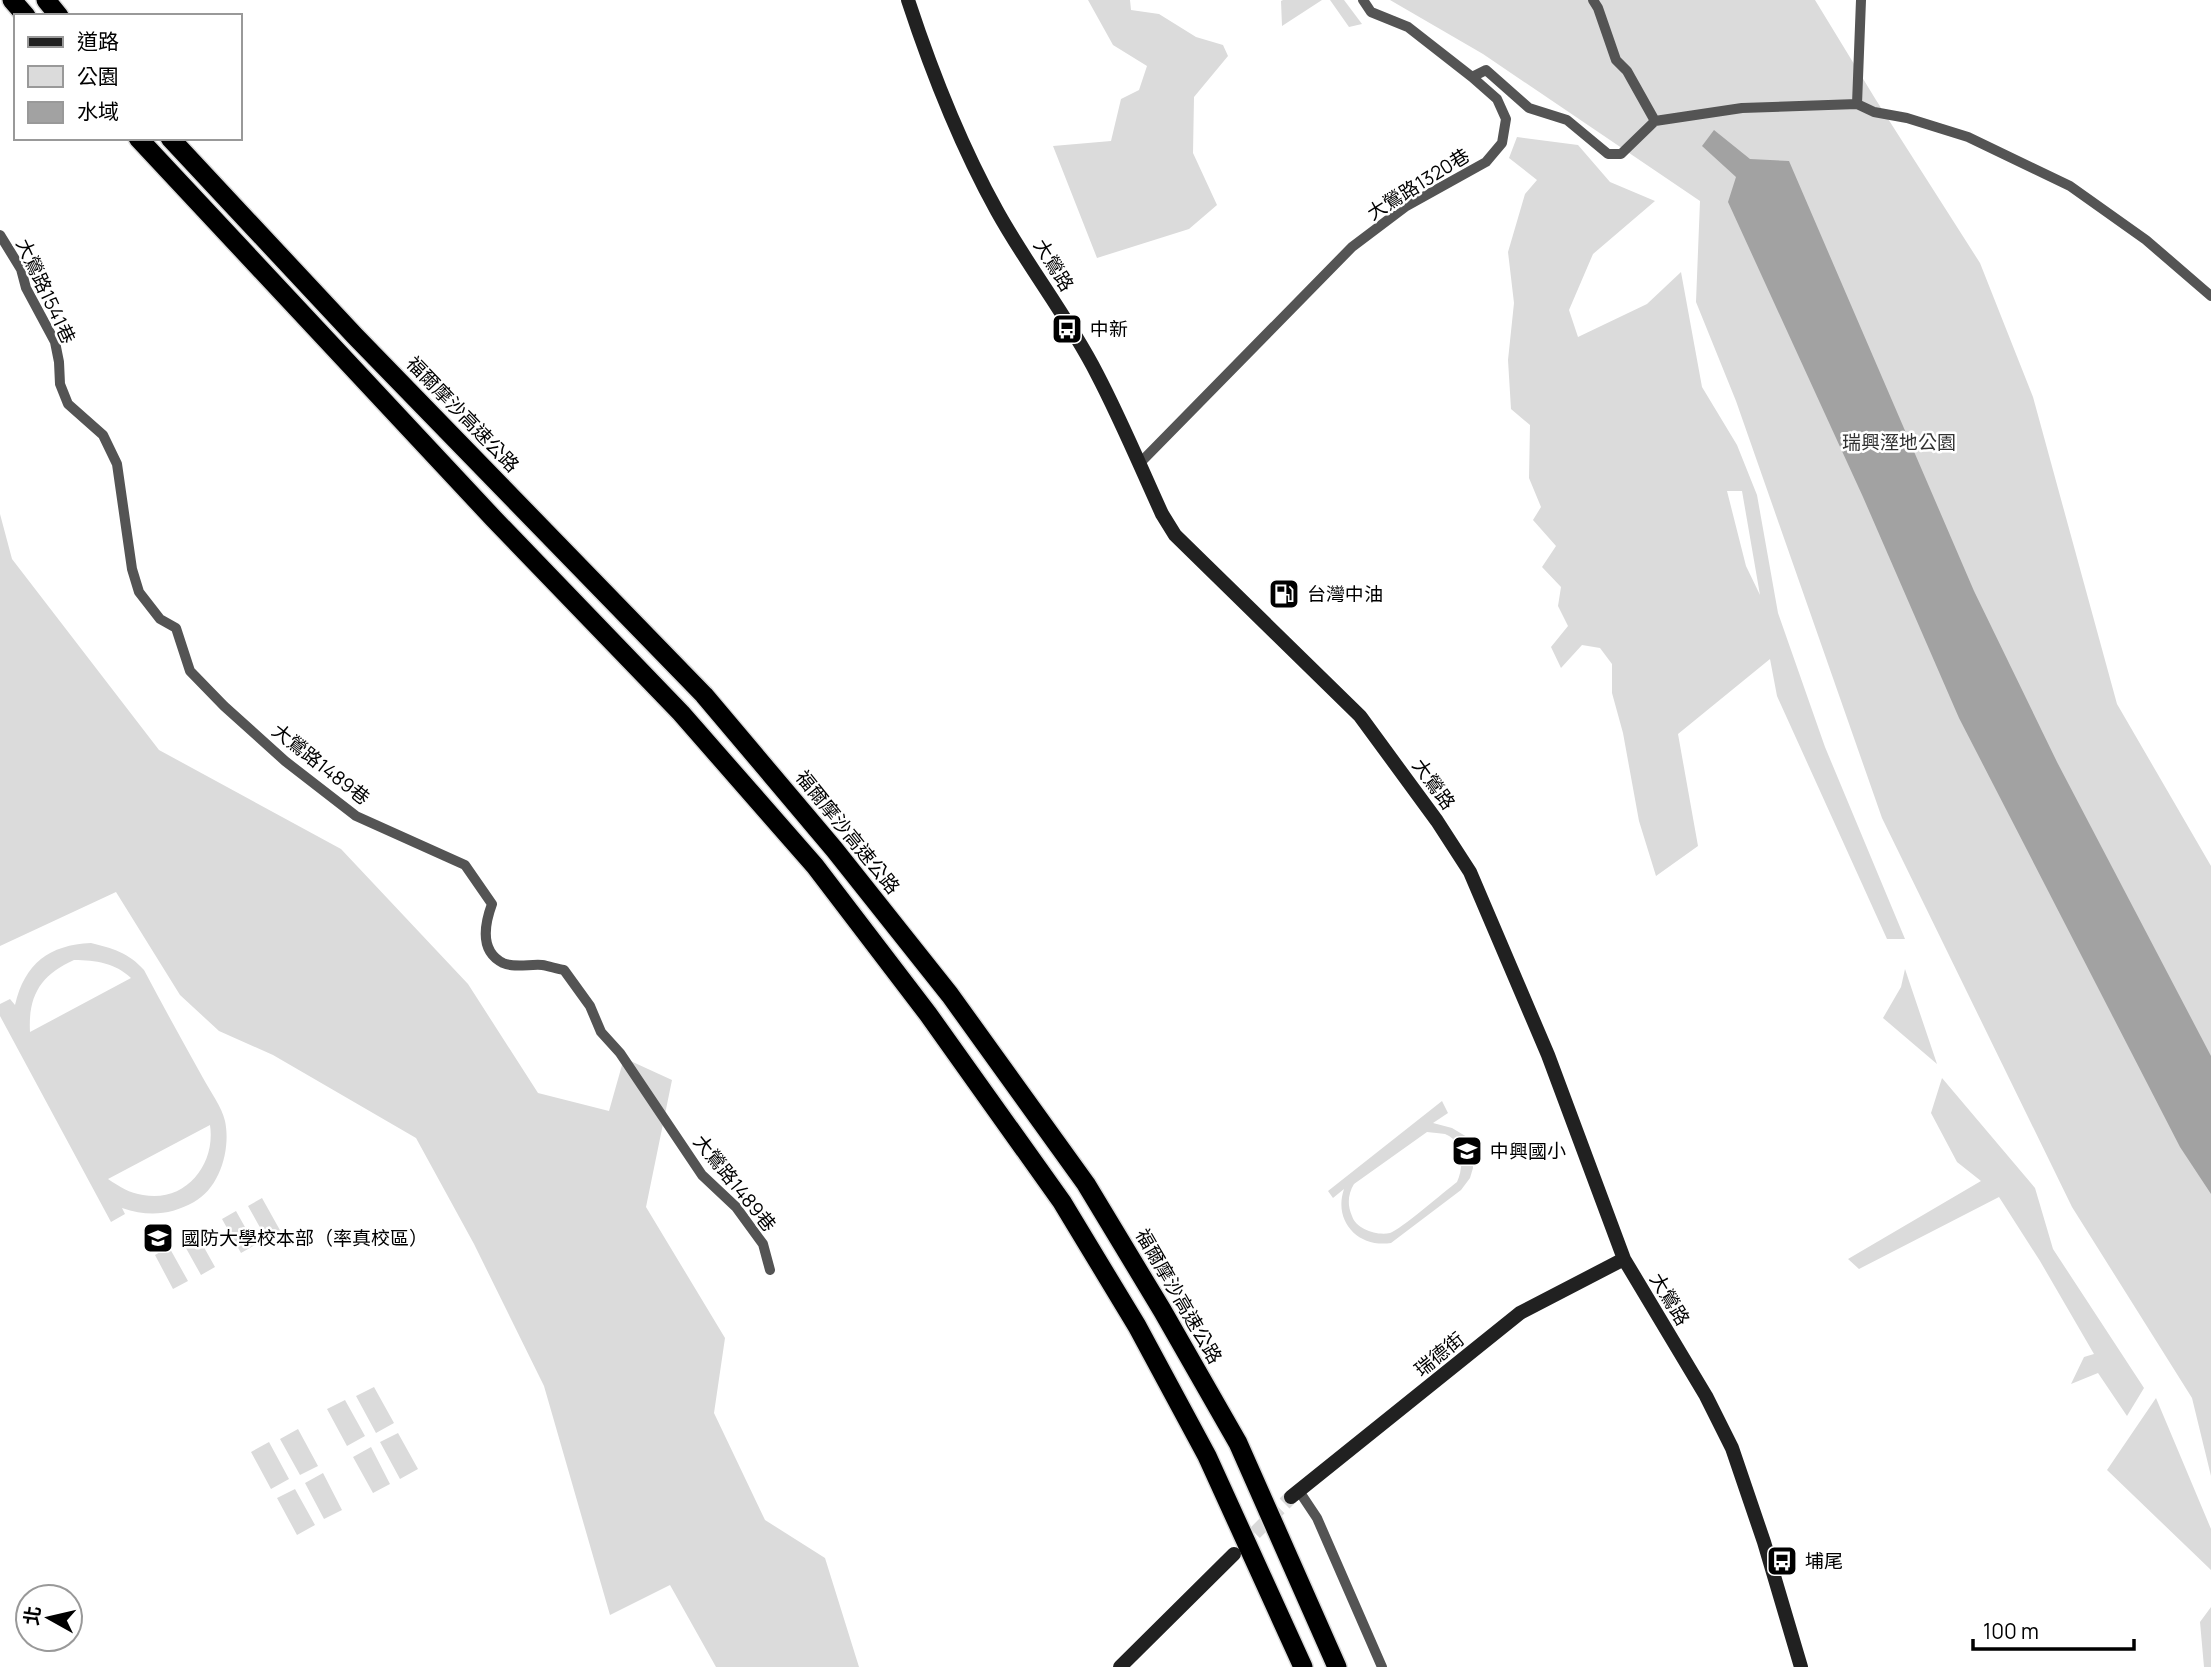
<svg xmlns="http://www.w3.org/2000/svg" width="2211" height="1667" font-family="Manrope,'Noto Sans TC',sans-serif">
<rect width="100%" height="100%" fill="#fff"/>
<path fill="#dbdbdb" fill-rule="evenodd" d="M1088 0H1130L1131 10 1159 14 1196 37 1223 45 1228 56 1194 97 1193 153 1217 205 1189 229 1097 258 1053 146 1111 141 1121 99 1139 90 1147 66 1113 45Z
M1283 0H1322L1282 26 1281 1Z
M1330 0H1344L1362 24 1349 27Z
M1390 0H1815L1876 100 1980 263 2033 397 2117 704 2211 866V1476L2192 1398 2072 1207 1882 818 1736 401 1696 302 1700 201 1483 54Z
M1517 137 1578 145 1610 182 1655 201 1593 254 1569 310 1578 337 1647 304 1681 272 1702 387 1737 445 1757 495 1778 613 1825 747 1905 939H1887L1777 696 1770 659 1678 734 1698 846 1656 876 1639 821 1623 733 1612 693V664L1600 648 1582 645 1561 668 1551 647 1568 626 1558 606 1561 587 1542 567 1556 546 1533 520 1541 507 1529 478 1530 425 1511 409 1508 360 1514 303 1508 252 1525 194 1537 180 1509 158ZM1727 491H1742L1760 595 1746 566Z
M0 514 12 559 159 750 341 849 468 984 538 1093 609 1111 624 1058 672 1080 646 1207 725 1338 714 1413 765 1520 825 1558 859 1667H716L670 1585 610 1615 544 1386 474 1244 416 1138 273 1055 219 1031 180 995 116 892 0 946Z
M91 943C112 948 129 953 144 970 163 1006 183 1042 203 1078 210 1091 222 1107 225 1121 231 1149 220 1188 194 1202 170 1215 149 1217 122 1208L125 1214 111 1222 0 1016V1004L10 999 15 1005C25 963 49 945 91 943ZM74 960C96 960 115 963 131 978L30 1032C28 995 41 975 74 960ZM210 1125C216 1165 185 1203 143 1195 129 1193 120 1187 108 1179Z
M1905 969 1937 1064 1883 1018 1901 987Z
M1942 1078 2035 1188 2053 1249 2144 1388 2127 1416 2098 1373 2071 1384 2084 1357 2094 1354 2040 1261 1999 1197 1859 1269 1848 1259 1981 1181 1957 1162 1931 1113Z
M1442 1101 1448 1113 1433 1123 1452 1128 1467 1137 1472 1149 1473 1168 1470 1178 1461 1190 1391 1243C1358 1248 1333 1221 1344 1189L1333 1198 1328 1191ZM1427 1132C1433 1133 1440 1133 1445 1134 1464 1141 1464 1168 1457 1182 1445 1191 1400 1230 1390 1233 1377 1236 1356 1229 1352 1216 1347 1205 1348 1194 1354 1184Z
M262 1198 281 1232 267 1240 248 1206Z
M236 1211 255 1245 241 1253 222 1219Z
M196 1233 215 1267 201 1275 182 1241Z
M169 1247 188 1281 173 1289 155 1255Z
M374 1387 394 1423 376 1433 356 1396Z
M2156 1398 2211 1529V1570L2107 1470Z
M345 1400 365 1436 347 1446 327 1409Z
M298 1429 318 1466 300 1475 280 1439Z
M398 1433 418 1469 400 1479 380 1442Z
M269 1442 289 1479 271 1489 251 1452Z
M371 1447 390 1484 373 1493 353 1457Z
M323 1473 342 1510 324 1519 305 1483Z
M295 1489 315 1525 297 1535 277 1498Z
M2211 1607V1667H2204L2200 1622Z"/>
<path fill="#a2a2a2" d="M1714 130 1750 159 1789 161 1974 591 2057 762 2211 1056V1194L2180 1147 1959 718 1863 497 1728 202 1736 177 1702 146Z"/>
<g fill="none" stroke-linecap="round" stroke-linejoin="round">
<path stroke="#d9d9d9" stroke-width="14" stroke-dasharray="14 7" stroke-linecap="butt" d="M1240 1548 1291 1497"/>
<g stroke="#dbdbdb" stroke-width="22">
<path id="highway" d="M12 0 26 16
M46 0 59 16
M138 138 494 519 681 713 815 866 928 1014 1062 1202 1137 1326 1207 1456 1303 1667
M170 138 355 336 704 695 834 849 950 995 1086 1184 1162 1310 1238 1443 1337 1667"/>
</g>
<path stroke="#545454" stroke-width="10" d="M1593 0 1598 8 1616 60 1627 71 1655 121
M1472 77 1486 70 1529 108 1567 120 1608 154H1621L1655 121 1742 108 1857 104 1874 112 1907 118 1968 137 2070 186 2146 240 2211 296
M1857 104 1861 0
M0 235 21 269 26 288 55 342 59 362 60 384 68 404 103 435 117 464 132 569 139 592 160 619 176 628 190 671 224 706 285 761 356 816 465 865 492 904C485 923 479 951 503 963 514 968 530 964 542 965 549 966 557 969 564 970L590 1006 601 1032 620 1053 702 1175 736 1207 763 1244 770 1270
M1139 464 1352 247 1405 207 1486 162 1502 143 1506 119 1497 99 1472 77 1408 27 1371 12 1363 0
M1299 1491 1317 1518 1382 1667"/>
<path stroke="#212121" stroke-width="14" d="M908 0C931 70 961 146 997 211 1028 267 1068 317 1097 374 1121 420 1141 468 1162 514L1175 535 1360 716 1437 821 1470 872 1548 1055 1624 1259 1706 1396 1732 1448 1764 1542 1801 1667
M1291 1497 1520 1313 1624 1259
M1120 1667 1234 1554"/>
<use href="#highway" stroke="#000" stroke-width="19"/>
</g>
<defs>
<g id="bus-square" transform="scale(1.575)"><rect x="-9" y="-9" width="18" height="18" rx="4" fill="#000" stroke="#fff"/><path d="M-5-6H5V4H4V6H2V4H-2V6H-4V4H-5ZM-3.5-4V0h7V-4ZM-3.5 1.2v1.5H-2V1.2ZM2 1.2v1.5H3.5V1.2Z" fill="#fff"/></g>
<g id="fuel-square" transform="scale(1.575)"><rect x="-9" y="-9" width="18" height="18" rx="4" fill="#000" stroke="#fff"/><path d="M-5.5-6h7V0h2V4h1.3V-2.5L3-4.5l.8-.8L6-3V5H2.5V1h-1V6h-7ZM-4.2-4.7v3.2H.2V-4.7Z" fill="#fff"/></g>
<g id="school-square" transform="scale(1.575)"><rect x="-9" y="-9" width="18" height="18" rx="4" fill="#000" stroke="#fff"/><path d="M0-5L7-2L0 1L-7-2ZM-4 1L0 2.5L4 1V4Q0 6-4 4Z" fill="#fff"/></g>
<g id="university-square" transform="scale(1.575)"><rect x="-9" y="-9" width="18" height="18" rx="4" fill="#000" stroke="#fff"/><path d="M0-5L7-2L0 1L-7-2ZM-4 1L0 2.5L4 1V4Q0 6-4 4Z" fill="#fff"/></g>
</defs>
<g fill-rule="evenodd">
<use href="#bus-square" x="1067" y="329"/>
<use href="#fuel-square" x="1284" y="594"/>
<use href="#school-square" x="1467" y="1151"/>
<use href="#university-square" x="158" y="1238"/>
<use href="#bus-square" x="1782" y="1561"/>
</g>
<g text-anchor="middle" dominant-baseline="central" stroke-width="5" stroke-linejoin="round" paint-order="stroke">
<g font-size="19" fill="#000" stroke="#fff">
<text transform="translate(1418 184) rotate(-32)">大鶯路1320巷</text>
<text transform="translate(1054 265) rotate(58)">大鶯路</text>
<text transform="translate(46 291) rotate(65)">大鶯路1541巷</text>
<text transform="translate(463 414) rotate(46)">福爾摩沙高速公路</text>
<text transform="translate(321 764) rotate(38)">大鶯路1489巷</text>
<text transform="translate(1434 784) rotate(54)">大鶯路</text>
<text transform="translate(848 832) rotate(51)">福爾摩沙高速公路</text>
<text transform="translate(735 1183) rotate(51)">大鶯路1489巷</text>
<text transform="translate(1179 1296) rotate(60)">福爾摩沙高速公路</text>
<text transform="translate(1670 1299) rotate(59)">大鶯路</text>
<text transform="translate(1439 1354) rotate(-39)">瑞德街</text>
</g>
<g font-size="19" fill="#000" stroke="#fff" text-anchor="start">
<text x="1090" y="329">中新</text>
<text x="1307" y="594">台灣中油</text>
<text x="1490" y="1151">中興國小</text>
<text x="181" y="1238">國防大學校本部（率真校區）</text>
<text x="1805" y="1561">埔尾</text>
</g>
<g font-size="19" fill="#323232" stroke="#fff">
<text x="1899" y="442">瑞興溼地公園</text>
</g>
</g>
<rect x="14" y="14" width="228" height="126" fill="#ffffff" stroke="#999999" stroke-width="2"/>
<rect x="28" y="37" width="35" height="10" fill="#212121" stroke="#999999" stroke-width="2"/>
<text x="77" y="49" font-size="21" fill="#000000">道路</text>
<rect x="28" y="66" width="35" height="21" fill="#dbdbdb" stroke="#999999" stroke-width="2"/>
<text x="77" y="84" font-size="21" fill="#000000">公園</text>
<rect x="28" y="102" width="35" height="21" fill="#a2a2a2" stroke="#999999" stroke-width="2"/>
<text x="77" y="119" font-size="21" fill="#000000">水域</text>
<g transform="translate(49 1618) rotate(278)"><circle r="33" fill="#ffffff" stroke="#999999" stroke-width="2"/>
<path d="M0-5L12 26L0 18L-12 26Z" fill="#000000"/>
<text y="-10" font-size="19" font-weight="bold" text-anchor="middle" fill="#000000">北</text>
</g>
<path d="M1973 1639v10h161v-10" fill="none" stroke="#000000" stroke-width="3.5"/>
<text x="1983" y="1639" font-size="21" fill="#000000" stroke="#ffffff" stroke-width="5" paint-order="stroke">100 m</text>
</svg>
